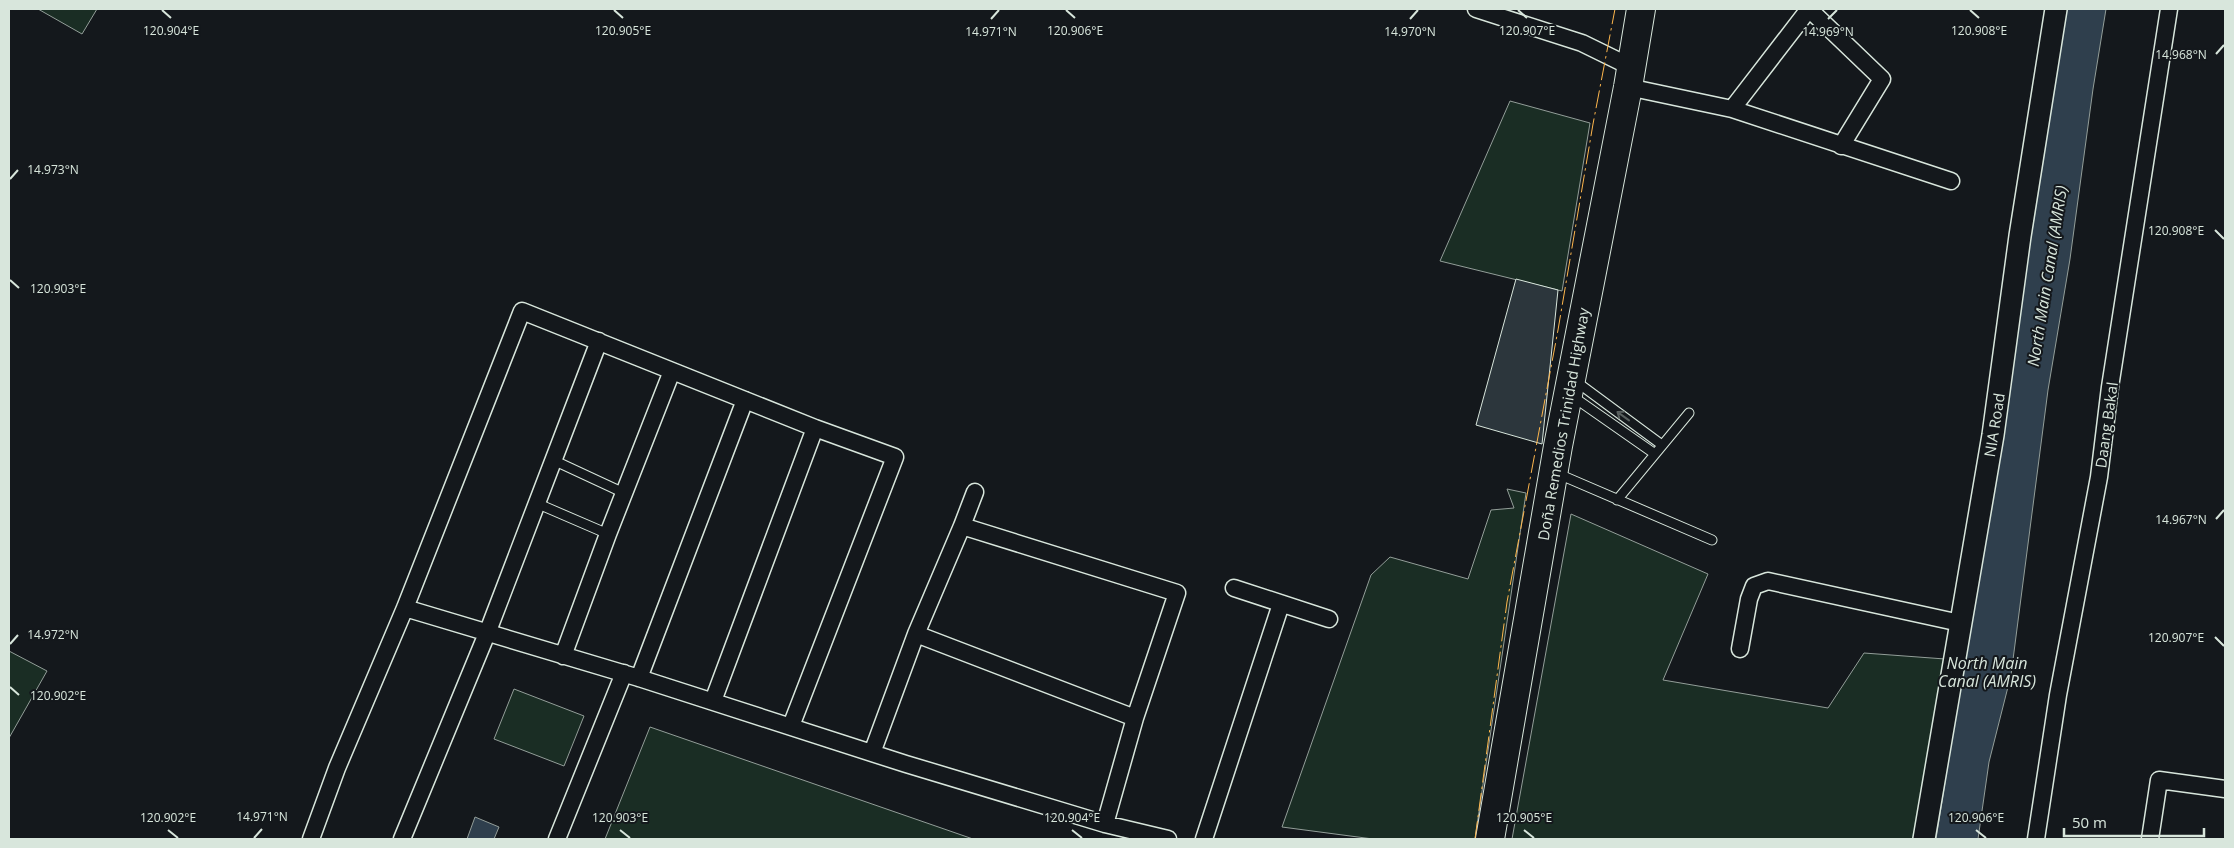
<svg xmlns="http://www.w3.org/2000/svg" width="2234" height="848" font-family="'Open Sans',sans-serif">
<rect width="100%" height="100%" fill="#14181c"/>
<path fill="#1a2d24" stroke="#939e99" d="M38 9H97L82 34Z
M1510 101 1590 123 1562 291 1440 261Z
M1507 489 1526 493 1475 839H1373L1282 827 1371 575 1390 557 1468 579 1491 510 1514 508Z
M1571 514 1708 574 1663 680 1828 708 1864 653 1945 659 1915 839H1512Z
M9 651 47 671 9 738Z
M514 689 584 716 564 766 494 739Z
M650 727 973 839H605Z"/>
<path fill="#2f3f4d" stroke="#939e99" d="M2067 9H2106L2093 89 2070 259 2048 390 2011 675 1989 762 1978 839H1936Z
M475 817 499 827 494 839H467Z"/>
<path fill="#2c363c" stroke="#d8e6dc" d="M1516 279 1558 290 1542 444 1476 425Z"/>
<g fill="none" stroke-linecap="round" stroke-linejoin="round">
<g stroke="#d8e6dc" stroke-width="11">
<path id="service" d="M1574 380 1662 445
M1572 396 1655 454
M553 460 624 493
M1556 473 1712 540
M1617 500 1689 413
M536 503 608 534"/>
</g>
<g stroke="#d8e6dc" stroke-width="19">
<path id="minor" d="M1476 9 1582 43 1631 67
M1628 87 1732 109 1951 181
M1732 109 1809 9 1882 79 1841 146
M962 526 975 492
M1234 588 1329 619
M405 608 639 678 906 764 1105 824 1168 839
M916 634 1135 718
M1740 649 1749 599 1754 586 1768 581 1960 623
M563 656 608 534 672 371
M639 678 745 400
M713 701 815 428
M872 753 916 634 962 526 1177 593 1135 718 1105 824
M311 839 337 768 405 608 522 311 815 428 895 457 791 726
M402 839 488 631 599 341
M557 839 624 673
M1204 839 1281 604
M2036 839 2058 695 2099 477 2110 387 2169 9
M2150 839 2159 780 2225 789"/>
</g>
<g stroke="#d8e6dc" stroke-width="24">
<path id="tertiary" d="M1924 839 1993 435 2020 236 2056 9"/>
</g>
<g stroke="#d8e6dc" stroke-width="30">
<path id="trunk" d="M1490 839 1558 446 1628 87 1641 9"/>
</g>
<use href="#service" stroke="#14181c" stroke-width="9"/>
<use href="#minor" stroke="#14181c" stroke-width="16"/>
<use href="#tertiary" stroke="#14181c" stroke-width="21"/>
<use href="#trunk" stroke="#14181c" stroke-width="28"/>
<path stroke="#ffb74d" stroke-width="1" stroke-dasharray="18 4 2.5 4" stroke-linecap="butt" d="M1475 839 1507 602 1558 330 1593 124 1615 9"/>
</g>
<defs><path id="oneway-shaft" d="M-6 0H5M1.5-3L5.5 0L1.5 3" fill="none" stroke-width="1.6" stroke-linecap="round" stroke-linejoin="round" transform="scale(1.25)"/></defs>
<use stroke="#59605f" href="#oneway-shaft" transform="translate(1623 416) rotate(-144)"/>
<path fill="none" stroke="#d8e6dc" stroke-width="2" d="M162 10 171 18M614 10 623 18M1066 10 1075 18M1518 10 1527 18M1970 10 1979 18M991 19 999 10M1410 19 1418 10M1828 19 1837 10M2216 54 2224 45M10 179 18 170M2215 230 2224 239M10 280 19 288M2216 519 2224 510M2215 637 2224 646M10 644 18 635M10 687 19 695M168 830 178 838M620 830 630 838M1072 830 1082 838M1524 830 1534 838M1976 830 1986 838M254 838 262 829"/>
<g text-anchor="middle" dominant-baseline="central" stroke-width="4" stroke-linejoin="round" paint-order="stroke">
<g font-size="15" fill="#d8e6dc" stroke="#14181c">
<text transform="translate(1563 424) rotate(-80)">Doña Remedios Trinidad Highway</text>
<text transform="translate(1994 425) rotate(-81)">NIA Road</text>
<text transform="translate(2106 425) rotate(-82)">Daang Bakal</text>
</g>
<g font-size="16" font-style="italic" fill="#d8e6dc" stroke="#14181c">
<text transform="translate(2047 276) rotate(-81)">North Main Canal (AMRIS)</text>
<text x="1987" y="663">North Main<tspan x="1987" dy="18">Canal (AMRIS)</tspan></text>
</g>
</g>
<g font-size="12" text-anchor="middle" fill="#d8e6dc" stroke="#14181c" stroke-width="4" stroke-linejoin="round" paint-order="stroke">
<text x="171" y="35">120.904°E</text>
<text x="623" y="35">120.905°E</text>
<text x="1075" y="35">120.906°E</text>
<text x="1527" y="35">120.907°E</text>
<text x="1979" y="35">120.908°E</text>
<text x="991" y="36">14.971°N</text>
<text x="1410" y="36">14.970°N</text>
<text x="1828" y="36">14.969°N</text>
<text x="2181" y="59">14.968°N</text>
<text x="53" y="174">14.973°N</text>
<text x="2176" y="235">120.908°E</text>
<text x="58" y="293">120.903°E</text>
<text x="2181" y="524">14.967°N</text>
<text x="53" y="639">14.972°N</text>
<text x="2176" y="642">120.907°E</text>
<text x="58" y="700">120.902°E</text>
<text x="262" y="821">14.971°N</text>
<text x="168" y="822">120.902°E</text>
<text x="620" y="822">120.903°E</text>
<text x="1072" y="822">120.904°E</text>
<text x="1524" y="822">120.905°E</text>
<text x="1976" y="822">120.906°E</text>
</g>
<rect width="2234" height="848" fill="none" stroke="#d8e6dc" stroke-width="20"/>
<path d="M2064 828v8h140v-8" fill="none" stroke="#d8e6dc" stroke-width="2.5"/>
<text x="2072" y="828" font-size="15" fill="#d8e6dc" stroke="#14181c" stroke-width="4" paint-order="stroke">50 m</text>
</svg>
